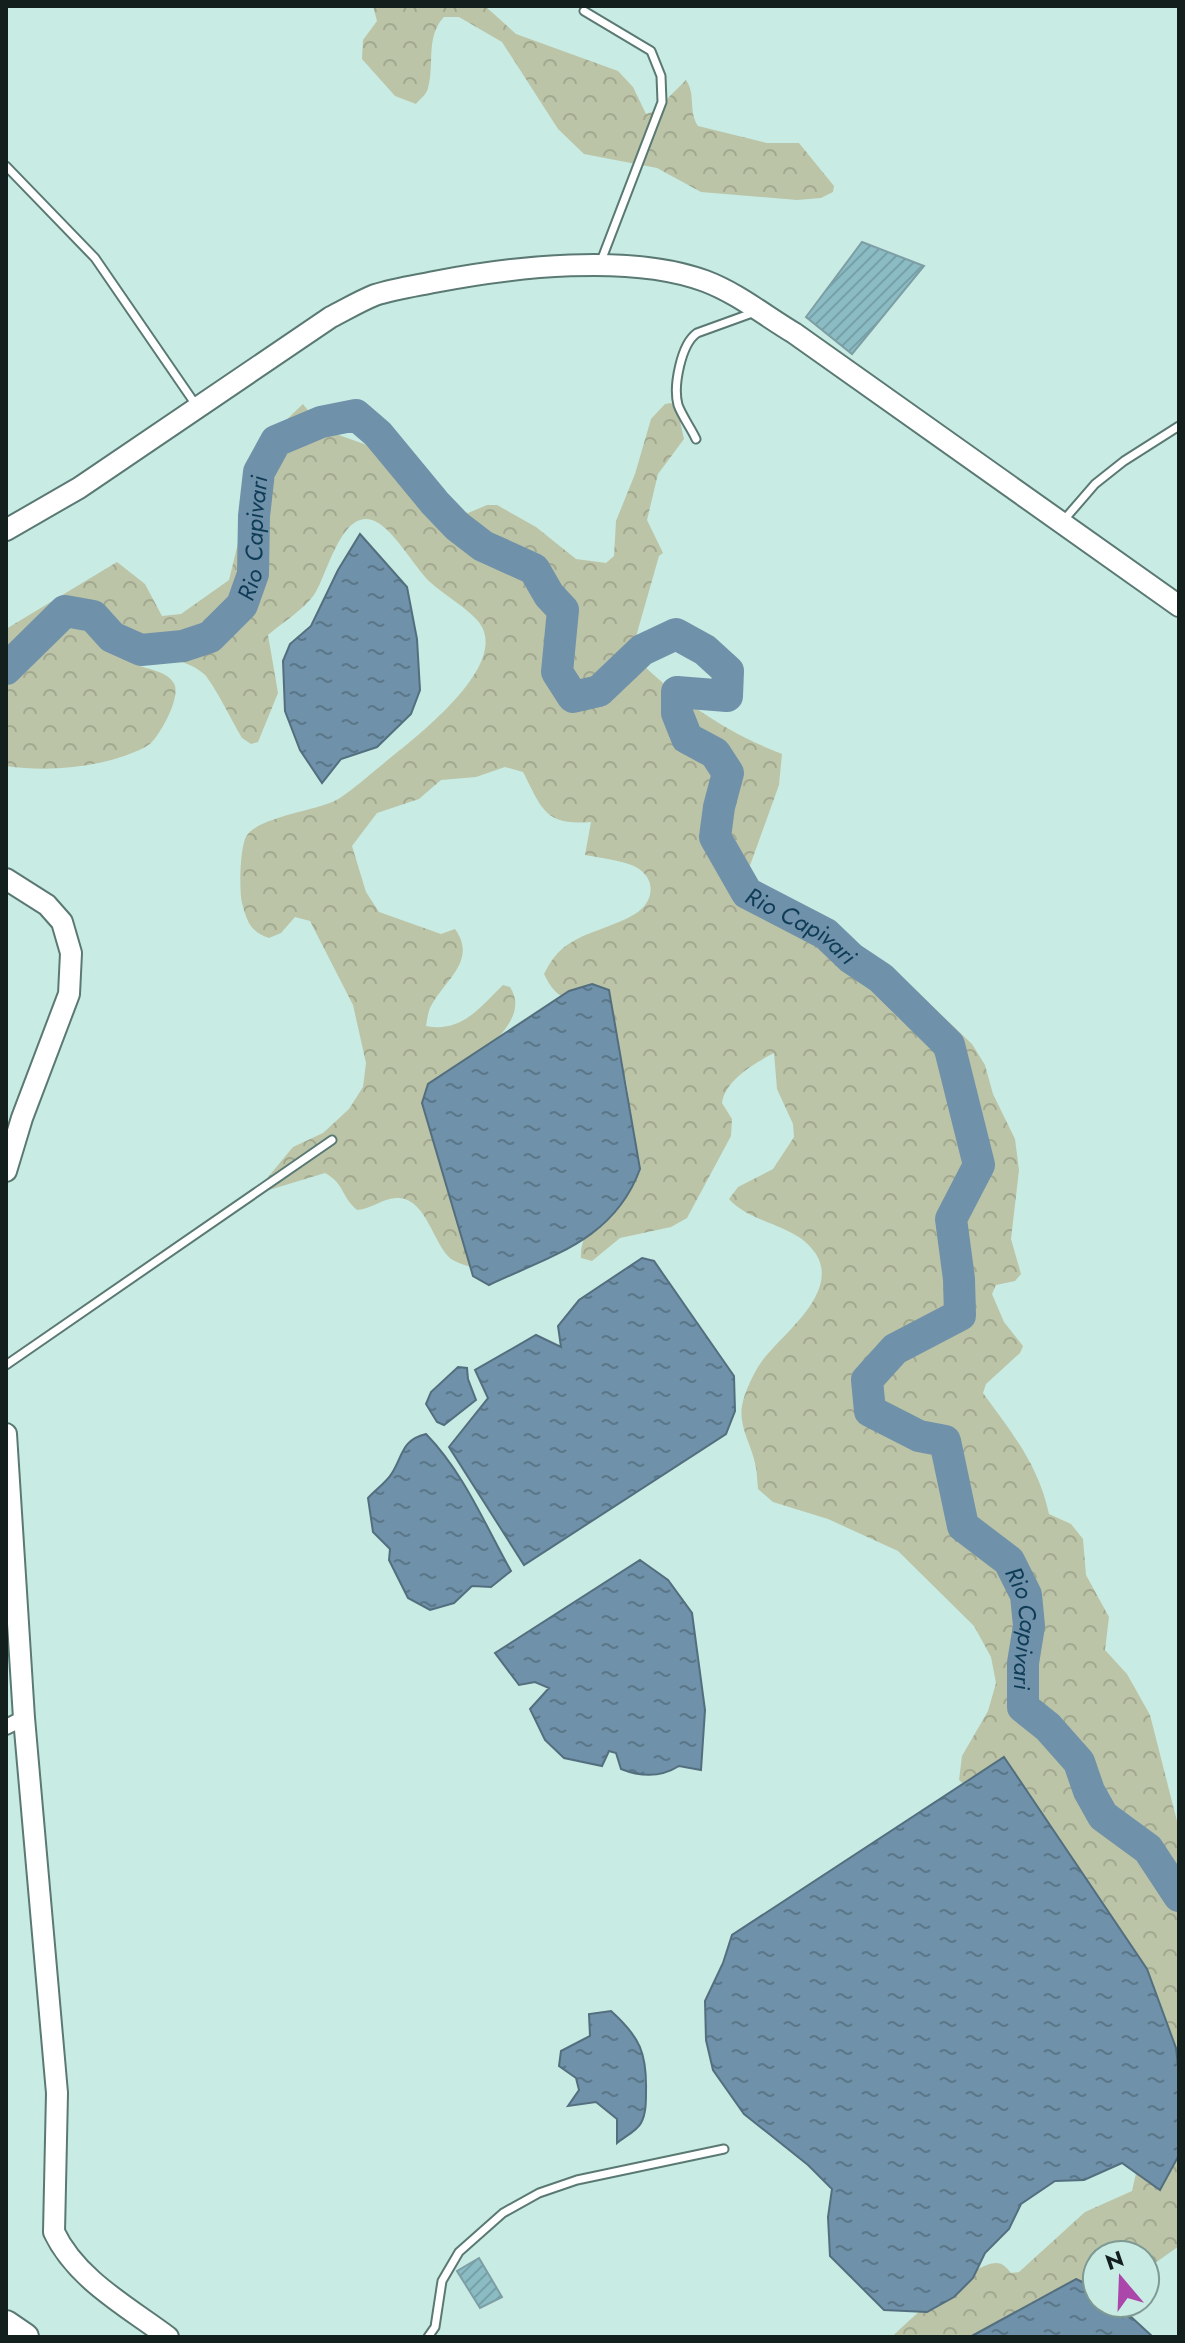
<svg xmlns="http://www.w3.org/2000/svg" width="1185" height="2343" font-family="Jost,sans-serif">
<defs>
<pattern id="forest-crowns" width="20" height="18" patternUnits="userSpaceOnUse" patternTransform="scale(2)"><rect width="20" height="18" fill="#bcc4a7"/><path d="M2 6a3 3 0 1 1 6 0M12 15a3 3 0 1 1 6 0" fill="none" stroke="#a1a88f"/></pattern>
<pattern id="water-ripples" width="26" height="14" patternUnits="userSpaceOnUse" patternTransform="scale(2)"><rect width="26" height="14" fill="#6f91a9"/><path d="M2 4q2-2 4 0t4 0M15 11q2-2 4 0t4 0" fill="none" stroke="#5a7689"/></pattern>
<pattern id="building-hatch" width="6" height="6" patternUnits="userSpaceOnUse" patternTransform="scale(2)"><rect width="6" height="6" fill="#8bbcc4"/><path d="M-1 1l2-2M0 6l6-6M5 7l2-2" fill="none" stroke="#77a1a8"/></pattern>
</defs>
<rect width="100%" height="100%" fill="#c8ebe3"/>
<path fill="url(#forest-crowns)" d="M373 6H485L516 34 618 71 633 87 646 114 655 111 686 80C696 94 688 111 698 126L767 143H799L834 186 833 192 821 198 797 200 701 192 657 168 584 154 558 129 502 42 459 17H444C425 37 435 64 428 88 427 94 420 99 416 104L395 96 362 59 363 40 377 21Z
M671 403 677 408 684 439 658 474 647 520 663 553 659 556 637 633 636 658C677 699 727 733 782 754L779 785 748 871 751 884 847 949 908 983 972 1044 985 1065 993 1094 1015 1139 1019 1170 1011 1239 1021 1274 1015 1281 996 1285 992 1294 1004 1322 1023 1346 1020 1353 986 1384 983 1393C1012 1433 1038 1464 1049 1514L1071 1524 1083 1539 1086 1575 1109 1617 1105 1650 1127 1674 1150 1715 1179 1829V2246L1151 2266 1145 2265V2255H1129L1118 2245H1107L1097 2255V2296L1006 2337H892C908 2320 973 2263 996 2263 1003 2263 1007 2268 1011 2273L1019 2272 1085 2212 1132 2191 1150 2112 966 1786 959 1780 962 1756 988 1711 996 1683 991 1657 974 1626 898 1551 828 1519 773 1502 758 1489C757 1479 757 1469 754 1459 749 1441 739 1425 742 1406 744 1393 754 1372 762 1361 783 1333 840 1293 816 1254 796 1223 752 1225 729 1199L738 1187 773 1169 794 1137 793 1124 777 1089 774 1053C755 1063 725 1080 722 1103L732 1119 731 1136 687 1218 671 1227 620 1238 592 1261 581 1258C580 1234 597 1219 607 1198 629 1154 638 1103 618 1056 614 1046 597 1015 589 1010 566 994 558 1003 544 974 550 962 556 953 567 945 587 931 614 927 635 914 655 902 657 877 634 866 620 860 601 858 585 855L591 822C545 826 542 809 523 772L505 767 476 777 441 780 419 799 377 813 352 846 366 892 379 912 441 934 455 929C478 961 444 980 430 1008 428 1013 427 1020 426 1026 462 1033 480 1007 503 985L510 987C533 1022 475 1056 452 1076L487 1271C477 1268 460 1265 451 1259 433 1244 427 1200 399 1198 384 1197 372 1209 357 1210 340 1195 345 1184 325 1173L269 1190 259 1188 293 1147 323 1133 349 1109 363 1087 366 1063 353 1005 310 921 295 917 281 933 269 938C250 932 247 921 242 903 239 890 240 848 246 837 257 816 320 811 340 798 355 788 369 775 383 764 412 740 516 663 477 620 463 605 444 595 430 582 414 567 392 526 372 520 341 510 327 576 314 595 303 610 282 623 268 635L278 693 258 742 251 744 242 738C230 718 220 695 206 676 195 663 155 651 141 661L140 666C152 670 166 672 173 682 183 694 161 733 151 743 143 750 122 757 111 760 77 769 40 771 6 766V629L117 562 145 584 162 616 181 614 229 580 257 466 281 425 303 404 317 422 336 434 395 455 422 475 459 511 468 513 487 505H497L536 527 576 559 606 563 614 556 616 521 635 474 651 419 665 404Z"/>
<path fill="url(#water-ripples)" stroke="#536f7f" stroke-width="2" d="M360 534 407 587 417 639 420 690 411 714 377 747 341 759 322 783 300 750 285 711 283 661 290 644 311 626 338 570Z
M592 984 609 990 640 1169C614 1240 552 1255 489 1285L473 1276 422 1103 428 1084 569 991Z
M642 1258 654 1261 734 1376 735 1411 726 1434 524 1565 449 1447 488 1398 475 1370 536 1335 561 1347 558 1326 579 1300Z
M458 1367 467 1368 468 1379 476 1400 444 1425 437 1422 426 1404 431 1392Z
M426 1434C464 1473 485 1525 511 1571L491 1587 472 1586 454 1603 430 1610 408 1598 389 1560 390 1549 373 1532 368 1498C375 1490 387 1482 392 1473 403 1456 401 1440 426 1434Z
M640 1560 668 1580 692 1613 705 1710 701 1770 679 1766C660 1778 641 1777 621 1769L616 1753 609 1751 602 1766 564 1758 545 1740 530 1709 549 1688 535 1682 519 1685 495 1653Z
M1004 1757 1147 1969 1176 2048 1179 2074V2155L1160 2190 1122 2163 1084 2180 1055 2181 1021 2204 1009 2229 985 2253 973 2278 954 2297 927 2312 884 2310 830 2256 828 2217 832 2189 808 2165 744 2114 713 2070 706 2040 705 2001 723 1963 732 1935Z
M611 2011C640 2037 647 2053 646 2092 646 2102 646 2114 641 2123 637 2131 624 2137 617 2143V2119L596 2102 568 2106 579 2090 576 2078 559 2066 561 2051 590 2036 589 2014Z
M1076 2279 1097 2289V2303H1116L1153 2337H970Z"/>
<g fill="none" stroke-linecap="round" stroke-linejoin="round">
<path stroke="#6f91a9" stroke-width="32" id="s1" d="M6 669 65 611 93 616 112 637 141 650 183 646 210 637 242 605 253 574 254 516 259 472 276 441 321 422 356 415 378 434 435 503 457 526 483 546 534 569 549 595 563 610 557 672 573 697 599 691 642 650 676 634 705 650 728 671 727 696 677 692V713L687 738 715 753 728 773 719 807 715 837 747 893 826 934 851 958 881 978 949 1045 979 1165 951 1219 959 1279 960 1315 895 1349 867 1380 870 1411 919 1436 945 1441 963 1526 1009 1561 1026 1595 1029 1626 1023 1663V1707L1048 1727 1079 1762 1089 1791 1103 1816 1148 1849 1179 1896"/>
</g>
<path fill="url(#building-hatch)" stroke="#7d9ea4" stroke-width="2" d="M862 242 924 266 852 354 806 317Z
M479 2258 502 2297 480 2308 457 2271Z"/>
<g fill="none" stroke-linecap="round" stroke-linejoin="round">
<g stroke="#5a7973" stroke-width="11">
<path id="service" d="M584 11 651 51 661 76 662 102 601 261
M6 166 95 258 196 405
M696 439C691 428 682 416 678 405 673 386 681 344 697 333L755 312
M1063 521 1095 484 1124 461 1179 426
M6 1365 332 1140
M428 2337 435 2327 442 2281 459 2252 503 2213 539 2193 577 2180 724 2149"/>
</g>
<g stroke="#5a7973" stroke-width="18">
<path id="minor" d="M6 1727 24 1718"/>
</g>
<g stroke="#5a7973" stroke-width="24">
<path id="secondary" d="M6 530 79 488 331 317C345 310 360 301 375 295 394 289 414 286 434 282 512 267 629 253 705 281 737 293 764 315 794 333L1179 606
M6 879 47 905 62 922 71 953 69 994 22 1118 6 1171
M6 1434 24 1718 57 2093 54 2232C76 2279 128 2307 168 2337"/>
</g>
<g stroke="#5a7973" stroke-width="30">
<path id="motorway" d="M6 2324 25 2337"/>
</g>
<use href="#service" stroke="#fff" stroke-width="7"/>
<use href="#minor" stroke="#fff" stroke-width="14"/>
<use href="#secondary" stroke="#fff" stroke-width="20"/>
<use href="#motorway" stroke="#fff" stroke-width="26"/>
</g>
<g text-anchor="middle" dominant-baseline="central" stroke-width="7" stroke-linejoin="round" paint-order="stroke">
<g font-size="24" font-style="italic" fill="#0e3b56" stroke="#c8ebe3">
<text stroke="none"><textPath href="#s1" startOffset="356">Rio Capivari</textPath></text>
<text stroke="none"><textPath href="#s1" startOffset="1484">Rio Capivari</textPath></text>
<text stroke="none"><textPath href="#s1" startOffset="2400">Rio Capivari</textPath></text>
</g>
</g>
<rect width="1185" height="2343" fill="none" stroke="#121f1c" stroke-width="16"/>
<g transform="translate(1121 2279) rotate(341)"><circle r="38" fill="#c8ebe3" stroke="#7f9993" stroke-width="2"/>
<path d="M0-6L14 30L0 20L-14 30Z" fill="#ab46aa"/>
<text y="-12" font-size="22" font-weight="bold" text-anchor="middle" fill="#121f1c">N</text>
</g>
</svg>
